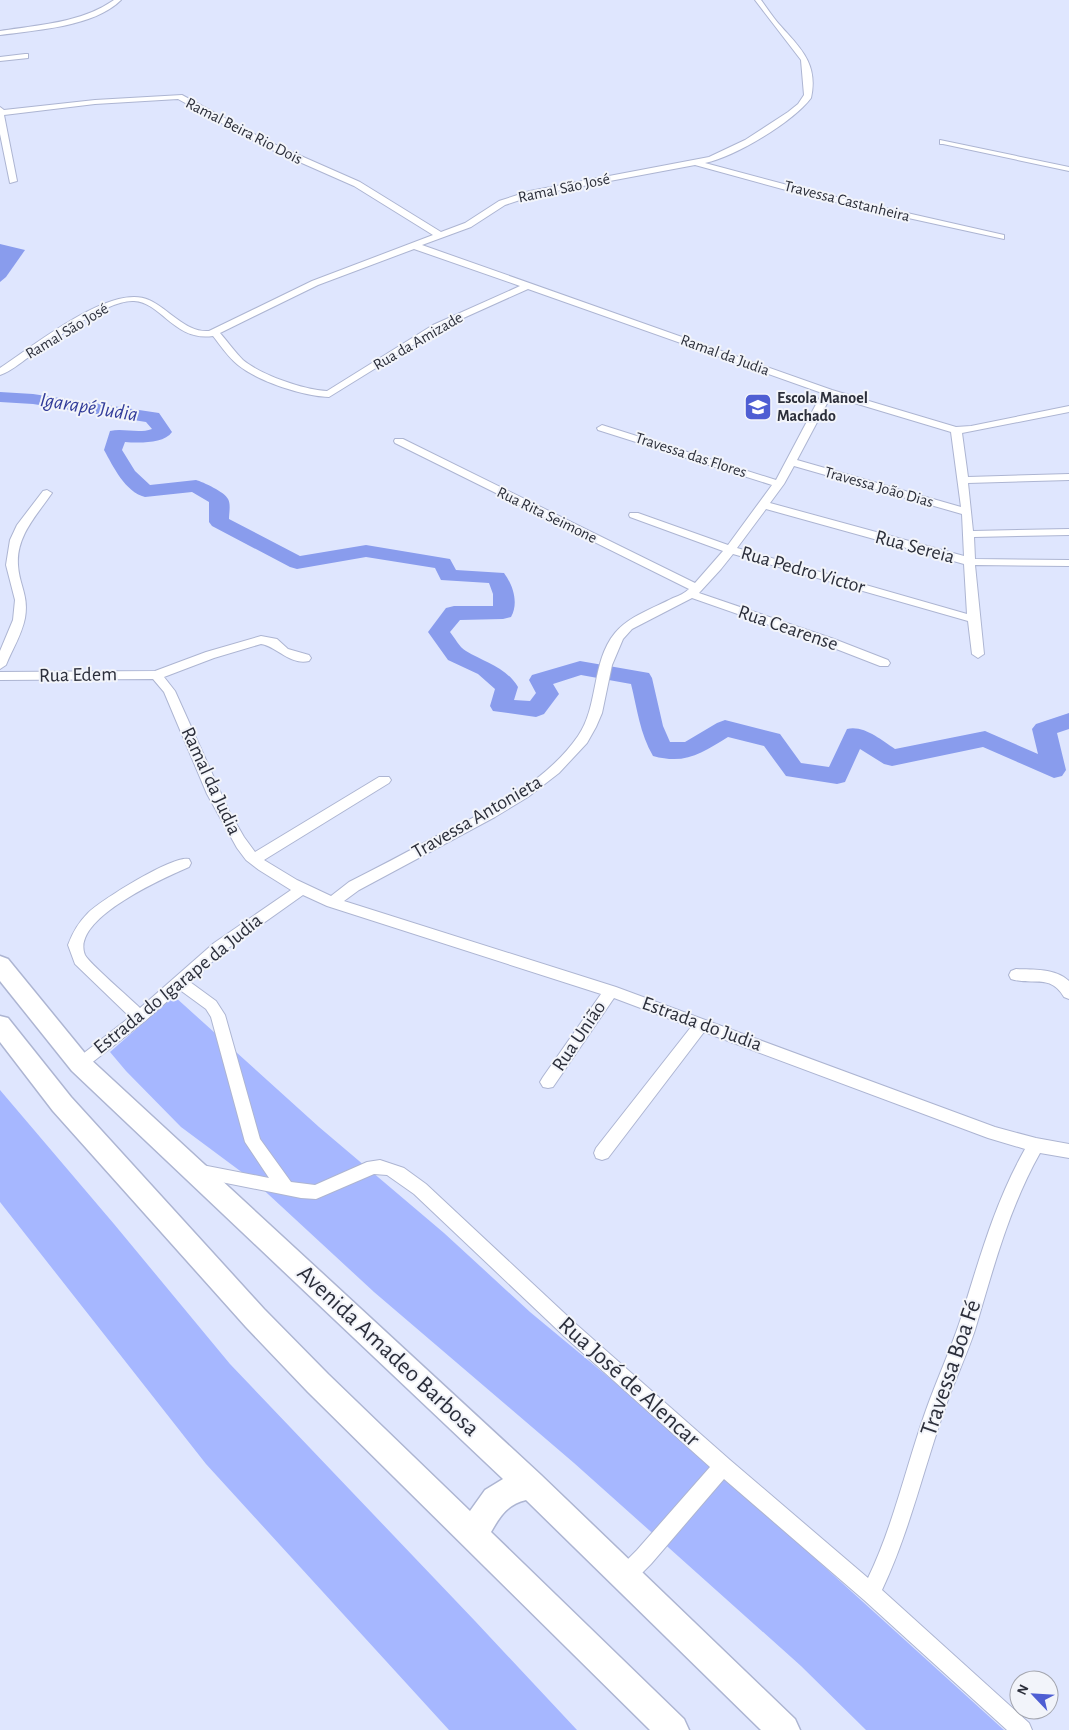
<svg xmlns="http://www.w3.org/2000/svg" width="1069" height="1730" font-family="'Alegreya Sans',sans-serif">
<rect width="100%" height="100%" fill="#dfe6fe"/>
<path fill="#a6b7ff" d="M174 996 319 1127 444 1233 530 1312 688 1443 1004 1730H866L801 1666 574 1463 374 1292 255 1182 181 1127 126 1071 110 1052Z
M0 1090 114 1224 230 1364 475 1621 577 1730H449L206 1464 0 1202Z"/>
<path fill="#899ced" d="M0 244 25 250 6 277 0 282Z"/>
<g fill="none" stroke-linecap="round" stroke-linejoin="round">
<path fill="#899ced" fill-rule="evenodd" d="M0 392 33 394 159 413 172 432C164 444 138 443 125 442L122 450 135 471 150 485 196 480C203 482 225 492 228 499 231 504 229 513 229 519L300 556 366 545 450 559 456 570 504 573C513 585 519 603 511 617L503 619 460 620 450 632C455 638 459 647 466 651 484 662 506 667 518 687L514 700 530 701 536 693 529 680 532 675 580 661 649 673 652 678 663 726 670 742H685L717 723 725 720 780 734 801 763 829 767 847 729C864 725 881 740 895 749L985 731 1038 754 1032 729 1036 724 1069 713V729L1057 733 1066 770 1062 776 1054 778 983 747 892 766 884 764 860 749 845 782 837 784 786 776 764 746 728 737C702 753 686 765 653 756 640 734 637 708 631 684L581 675 553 684 559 694 544 714 536 717 493 711 490 706 495 689 478 674 448 660 428 632 446 608 454 606H493V594L489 583 441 580 435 568 366 557 297 569 290 567 212 526 209 522V502L192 492 145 497C125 492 113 466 104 450L110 431C124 428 138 434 152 429L146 422 33 404 0 402Z"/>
<g stroke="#adb5d2" stroke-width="2">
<path id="street" d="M114 0H121C94 27 36 30 0 35V31C38 25 81 23 114 0Z
M755 0H761C767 8 772 16 778 23 798 46 819 62 811 98 793 122 735 157 705 163L810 191 1004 235V239L808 196 695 165 535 195 505 205 471 227 422 245 832 390 956 427 971 426 1069 406V412L962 433 968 477 1069 474V480L968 483 973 531 1069 529V535L974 537 975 559 1069 560V566L975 565 984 654 978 658 972 654 968 621 733 554 721 569 699 593 834 639 888 660 890 663 888 666H880L826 645 692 598 632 629 623 639 612 665 602 713 596 727 587 743 559 773 528 797 495 817 359 890 344 901 616 987 995 1127 1036 1138 1069 1144V1158L1040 1153C1009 1208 993 1269 975 1330 966 1357 953 1384 944 1411 923 1471 909 1533 882 1590L1029 1723 1032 1730H1007L864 1600 724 1479 651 1564 632 1583 625 1586 618 1583 615 1576 618 1569 637 1550 710 1467 565 1337 414 1194 387 1175 374 1174 316 1199 301 1198 191 1176 189 1171 191 1166 197 1164 269 1178 245 1142 211 1017 206 1009 180 990 145 1021 85 1068 80 1070 75 1068 72 1064 75 1060 130 1017 75 964 68 945C73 932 78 923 88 913 101 900 173 855 189 859L191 863 189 867C164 878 70 919 85 955 90 964 130 998 140 1008L214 943 291 890 259 870 246 860 237 848 207 794 164 692 153 679 0 680V672L155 671 206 652 261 636 277 639 288 649 309 655 311 658 309 661C291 666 276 646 261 644L214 658 164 677 175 691 229 811 244 837 255 852 379 777H389L391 780 389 783 264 860 297 880 331 896 349 882C377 868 405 853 433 838 485 812 544 785 578 736 599 706 591 662 615 633 629 616 654 608 673 598 679 596 685 593 689 589L395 443 394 441 395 439H403L695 583 723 551 630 517 629 515 630 513H638L728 545 772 485 598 430 597 428 602 425 776 480 822 393 528 289 439 329 329 397C303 396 259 382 238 365 228 357 221 346 213 336 175 342 161 302 134 301 108 299 52 341 29 357 20 363 10 372 0 375V368C32 347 112 282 149 300 169 309 186 333 209 331L312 281 433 235 354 186 261 145 178 99 95 104 4 115 17 181 10 183 0 134V107L4 110 95 100 182 95 267 141 360 182 441 232 465 223 499 201 530 191 709 157 745 140 788 112 798 104 804 95 801 60ZM414 249 520 286 433 325 327 391C304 390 261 375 243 360 235 352 228 342 220 333L318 285ZM831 396 951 432 961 507 797 460ZM794 466 962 514 964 556 770 503 784 484ZM766 509 964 564 967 614 737 548ZM303 895 327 906 601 994 543 1077 540 1082 543 1087 548 1088 553 1087 614 998 691 1027 596 1148 594 1153 596 1158 602 1160 608 1158 704 1032 988 1138 1025 1149C995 1202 979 1260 961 1318 951 1349 937 1379 926 1410 906 1466 894 1524 868 1578L730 1460 577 1325 426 1184 404 1168 380 1160 367 1162 315 1185 291 1182 260 1139 225 1015 216 1001 190 982 224 951Z
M25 54H28V58L0 61V57Z
M940 140 1069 167V171L943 144H940Z
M47 490 52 493C37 515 16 536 18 565 19 585 29 595 25 618 22 634 12 650 6 665L0 669V651L13 620 15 600 6 565 10 540 17 525 43 491Z
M1016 969C1034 970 1055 968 1069 981V999L1064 997C1050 973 1032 986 1011 979L1009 975 1011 971Z"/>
</g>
<g stroke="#adb5d2" stroke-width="3">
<path id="primary" d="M0 956 8 959 88 1057 541 1475 795 1719 800 1730H761L526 1500C508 1504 500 1516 491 1532L684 1719 689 1730H650L308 1392 246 1327 53 1111 0 1042V1016L8 1018 71 1097 264 1309 328 1374 470 1511 485 1490 503 1479 72 1071 0 981Z"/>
</g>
<use href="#street" fill="#fff" fill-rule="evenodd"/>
<use href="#primary" fill="#fff" fill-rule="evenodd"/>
</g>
<defs>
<g id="school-square" transform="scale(1.4375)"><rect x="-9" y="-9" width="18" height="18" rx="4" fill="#4e5ed3" stroke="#f2f4fa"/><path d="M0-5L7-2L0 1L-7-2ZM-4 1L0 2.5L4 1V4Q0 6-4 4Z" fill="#fff"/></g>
</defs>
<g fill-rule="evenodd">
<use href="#school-square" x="758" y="407"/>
</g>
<g text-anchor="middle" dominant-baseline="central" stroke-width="4" stroke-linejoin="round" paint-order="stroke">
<g font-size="16" fill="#2c2f3b" stroke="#f2f4fa">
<text transform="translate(244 131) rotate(27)">Ramal Beira Rio Dois</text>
<text transform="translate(564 188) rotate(-12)">Ramal São José</text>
<text transform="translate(847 201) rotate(14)">Travessa Castanheira</text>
<text transform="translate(67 331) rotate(-31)">Ramal São José</text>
<text transform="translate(418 341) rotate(-30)">Rua da Amizade</text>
<text transform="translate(725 355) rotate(20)">Ramal da Judia</text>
<text transform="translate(691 455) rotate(18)">Travessa das Flores</text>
<text transform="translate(879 487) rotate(16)">Travessa João Dias</text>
<text transform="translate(547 515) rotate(26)">Rua Rita Seimone</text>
</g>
<g font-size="16" font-weight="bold" fill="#2c2f3b" stroke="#f2f4fa" text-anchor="start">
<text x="777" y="398">Escola Manoel<tspan x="777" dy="18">Machado</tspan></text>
</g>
<g font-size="20" fill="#2c2f3b" stroke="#f2f4fa">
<text transform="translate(915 547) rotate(15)">Rua Sereia</text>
<text transform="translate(803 570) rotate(16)">Rua Pedro Victor</text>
<text transform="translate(788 628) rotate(19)">Rua Cearense</text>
<text transform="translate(78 675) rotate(-1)">Rua Edem</text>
<text transform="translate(211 781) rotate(65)">Ramal da Judia</text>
<text transform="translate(477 817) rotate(-30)">Travessa Antonieta</text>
<text transform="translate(178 984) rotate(-39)">Estrada do Igarape da Judia</text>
<text transform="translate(702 1024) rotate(20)">Estrada do Judia</text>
<text transform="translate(579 1036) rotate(-56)">Rua União</text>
</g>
<g font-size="21" font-style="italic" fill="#333d9a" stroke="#f2f4fa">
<text transform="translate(89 407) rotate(9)">Igarapé Judia</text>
</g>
<g font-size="24" fill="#2c2f3b" stroke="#f2f4fa">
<text transform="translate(388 1351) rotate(43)">Avenida Amadeo Barbosa</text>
<text transform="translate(951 1368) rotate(-71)">Travessa Boa Fé</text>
<text transform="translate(629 1382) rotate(42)">Rua José de Alencar</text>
</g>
</g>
<g transform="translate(1034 1695) rotate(295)"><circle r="24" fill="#f2f4fa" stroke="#a3a5ae"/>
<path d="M0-4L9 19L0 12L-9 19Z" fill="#4e5ed3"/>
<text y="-8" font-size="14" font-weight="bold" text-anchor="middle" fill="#2c2f3b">N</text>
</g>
</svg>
